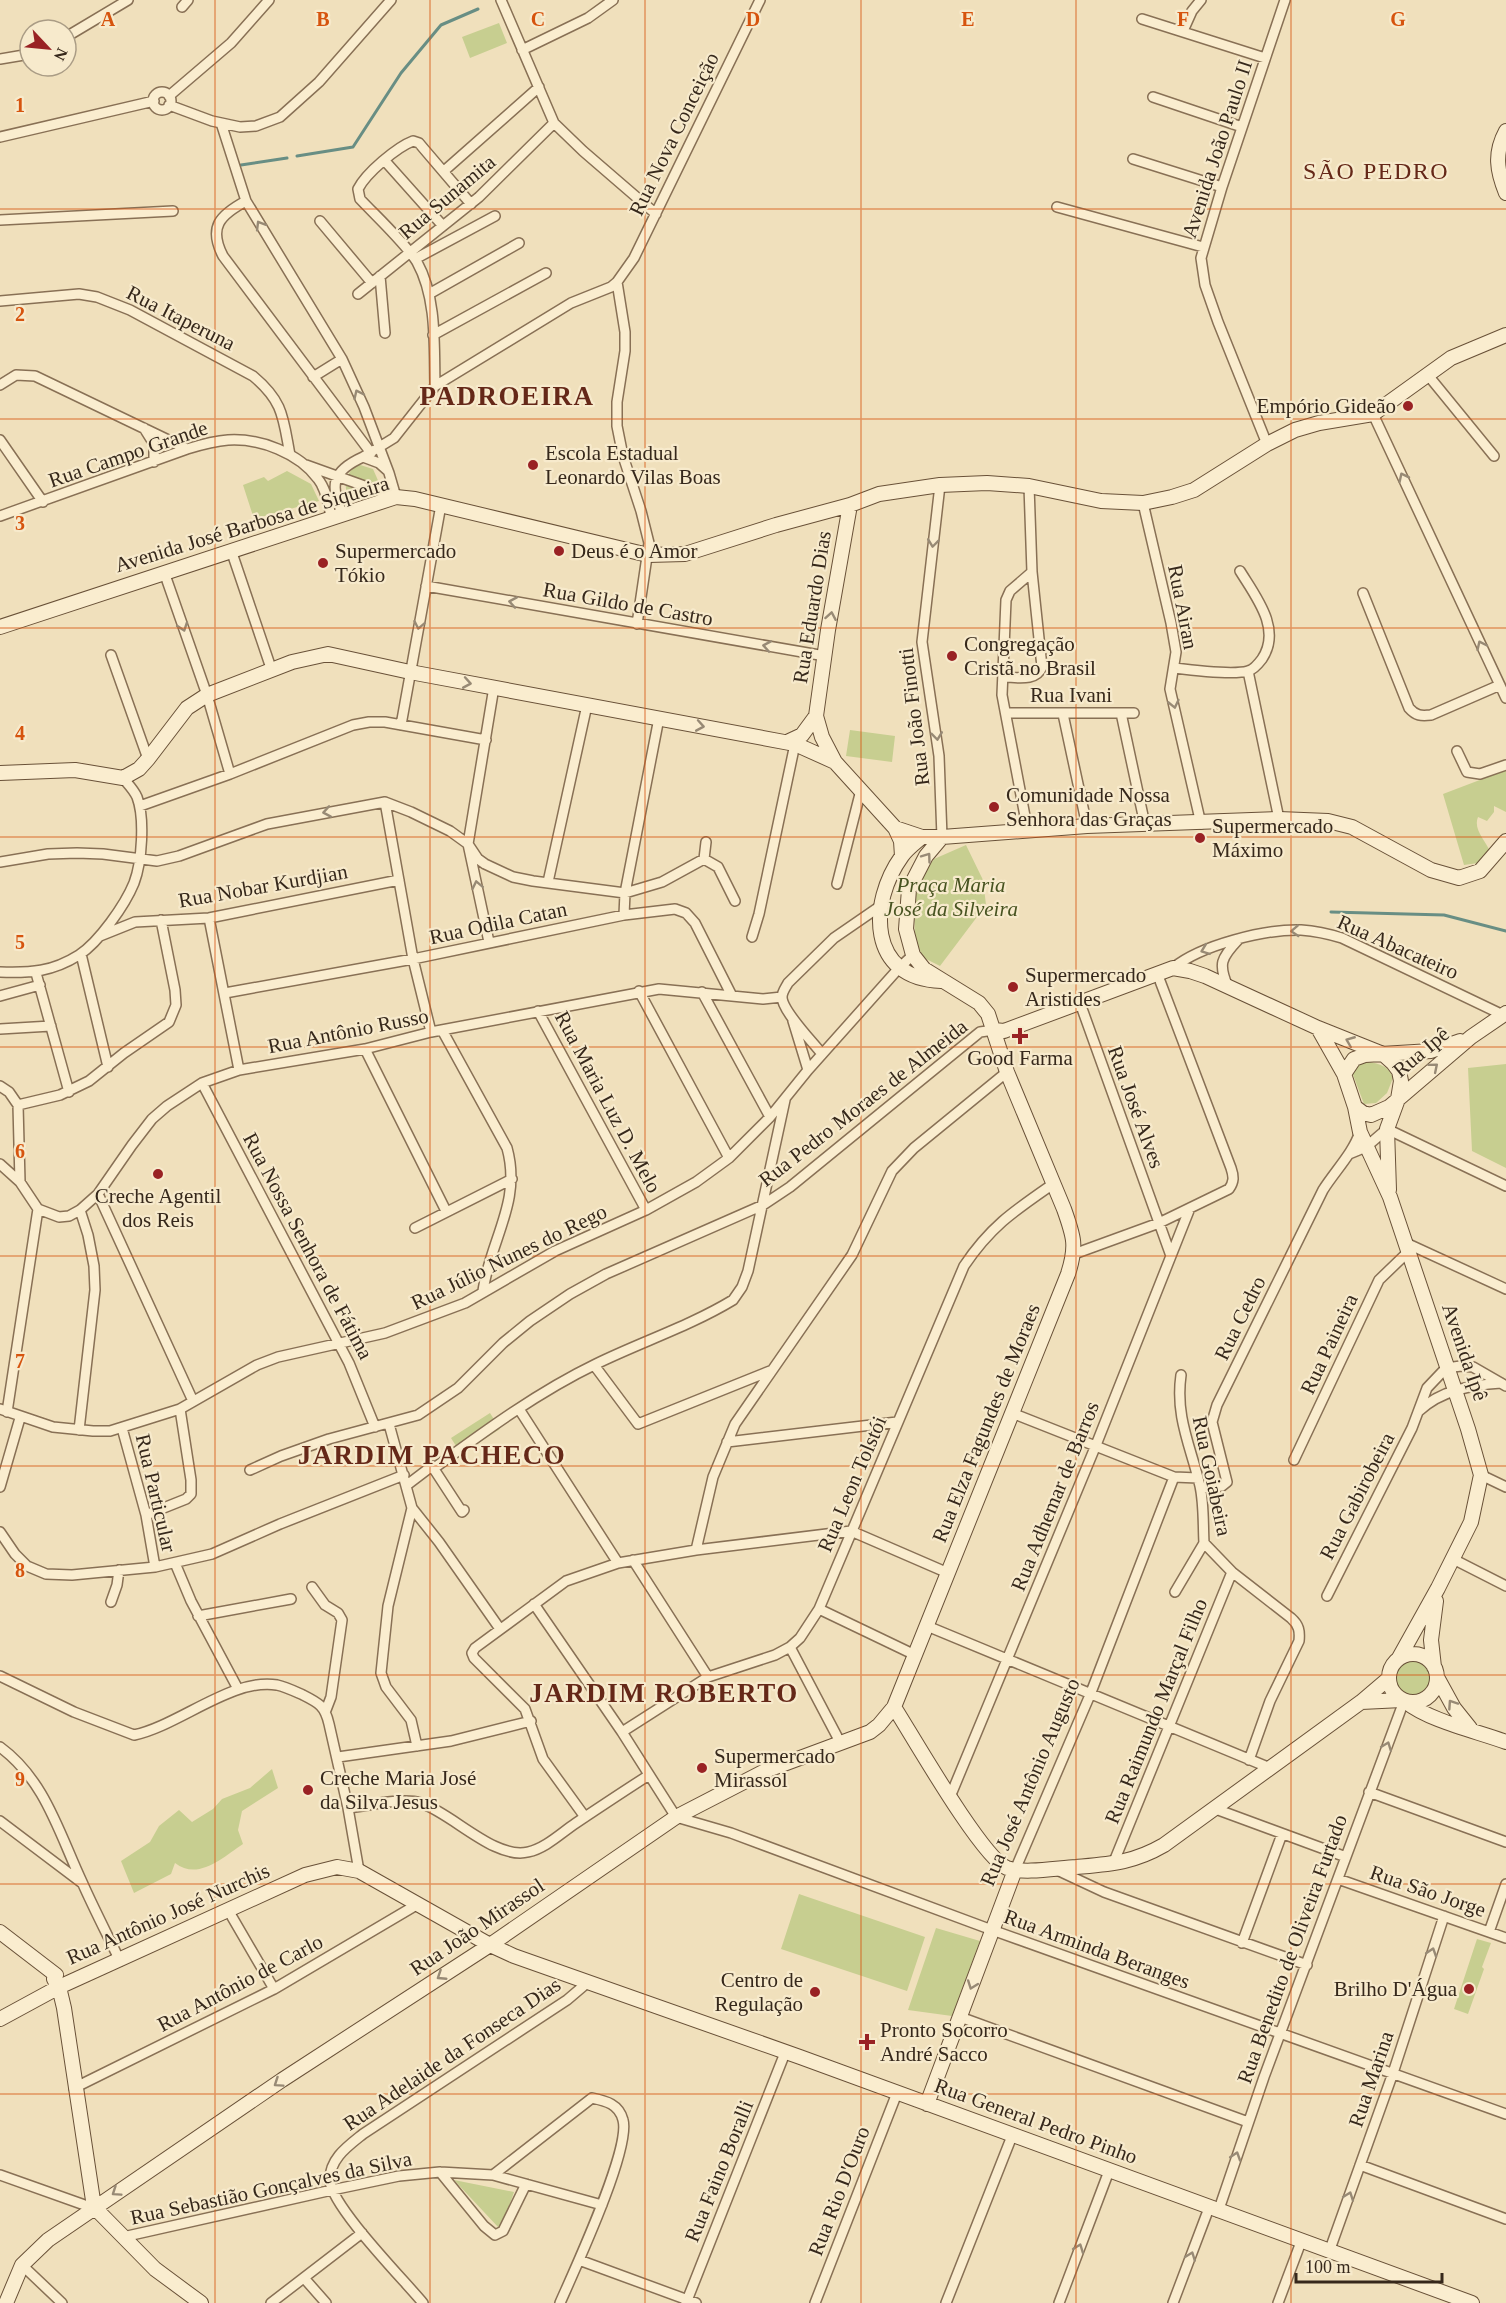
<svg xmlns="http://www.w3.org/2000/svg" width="1506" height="2303" font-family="'Times New Roman',serif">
<rect width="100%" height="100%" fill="#f0e0bc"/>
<path fill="#c7ce90" d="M499 23 507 43 470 58 462 37Z
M357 464 373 469 380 485 372 497 359 500 347 495C344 480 346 475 357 464Z
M287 471 311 484 319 501 254 519 243 485 264 477 268 481Z
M850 730 895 736 892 762 846 756Z
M1506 770V812L1494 806V812L1487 821 1478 817C1473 829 1485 840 1490 851L1478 863 1464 865 1443 794Z
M966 845 983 880 986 905 940 966 924 958 915 942 914 899 927 869 934 859Z
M1362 1061C1375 1063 1389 1064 1393 1078L1387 1093 1376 1103 1364 1104 1352 1072 1356 1065Z
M1506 1064V1168L1472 1151 1468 1068Z
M490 1413 500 1429 461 1454 451 1438Z
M1394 1677a20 20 0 1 1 40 0a20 20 0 1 1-40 0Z
M272 1769 278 1788 242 1811 238 1830 243 1844C222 1858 198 1881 175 1863L171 1874 134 1893 121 1861 150 1842 159 1826 179 1810 192 1822 213 1809 222 1799 250 1788Z
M799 1894 925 1937 907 1991 781 1949Z
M936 1928 980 1941 952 2016 908 2010Z
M1477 1939 1491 1943 1482 1967 1484 1969 1468 2014 1454 2009Z
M454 2180 514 2192 503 2224 498 2227Z"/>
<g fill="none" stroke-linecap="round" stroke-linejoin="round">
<path stroke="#688e84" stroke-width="3" d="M297 156 353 147 401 73 441 25 478 9
M241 165 287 158
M1331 912 1444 915 1506 931"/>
<g stroke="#887055" stroke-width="12">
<path id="street" d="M501 0 554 123 583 151 656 214
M182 7 188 0
M1142 19 1265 58
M1183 31 1192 11 1201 0
M66 37 128 0
M522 50 588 18 613 0
M0 59 30 54
M153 101a9 9 0 1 1 18 0a9 9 0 1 1-18 0Z
M169 96 231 43 269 0
M1153 97 1242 127
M169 105 212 121 240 127 256 126 280 117 319 82 391 0
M221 123 246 201 342 359 364 407 389 473 396 497
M0 137 154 101
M1133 159 1222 187
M385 161 443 226
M444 171 539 87
M246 201C220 215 208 227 223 256L371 453
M1057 207 1203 247
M0 220 173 211
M320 221 372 283
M415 259 495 216
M380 276 385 333
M617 282 625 332V351L617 402V426L623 456 641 511 649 543 637 624
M358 294 479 197 554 123
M429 294 519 243
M0 301 79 294 97 297 130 310 253 376C284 402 283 418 290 455
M433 335 546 273
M1427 374 1494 456
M313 377 342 359
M0 385 16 375 35 376 187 449
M435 386C434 345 437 298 417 262 406 244 376 216 360 199L358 189C366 173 397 147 413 141L419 143 424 149 471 204
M1373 414 1506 698
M144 428 154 444V462
M0 440 43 502
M1267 444 1218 322 1205 285 1201 258 1222 187 1285 0
M363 457 394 438 435 386 571 303 611 287 617 282 634 258 760 0
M306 465 395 497
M940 485 922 642 939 756 942 837
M1143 503 1171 623 1176 652 1170 689 1201 824
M343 515C329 485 332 471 363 457L379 463 388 471
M0 516 187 449C200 445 213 441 228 440 260 438 299 453 318 479 327 490 328 506 332 519
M231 550 272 671
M164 572 207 695 230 774
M426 586 825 656
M1363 593 1409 708C1416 716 1421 716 1431 715L1500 685
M111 655 148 759
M1174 668C1190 670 1234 675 1248 671 1253 670 1259 663 1262 659 1282 629 1256 597 1240 571
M1248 671 1279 819
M1003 677C1016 677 1036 682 1042 667L1032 572 1029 486
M1007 713H1134
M1121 713 1145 825
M1063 714 1087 826
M401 725 441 505
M1457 751 1467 772 1480 774 1506 765
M385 802 413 959 431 1032
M140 806 230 774 353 725 369 722H385L486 740
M1028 832 1002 695 1006 600 1010 591 1032 572
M704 859 706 842
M0 862 48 854 77 853 103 854 157 861 179 856 267 824 385 802 411 812 450 831 468 844 478 859 485 864 513 877 533 881 625 893 662 882 704 859 718 867 735 901
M548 882 587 705
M837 884 861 790
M624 915 625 893 659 718
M209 918 239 1070
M100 936 135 922 209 918 399 880
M752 937 759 914 795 744
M489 942 468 844 494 687
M81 954 108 1067
M1173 968C1201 945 1265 929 1301 930 1315 931 1329 934 1342 938L1503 1015
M0 972C31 973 52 972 79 955 99 942 125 905 134 883 142 862 145 818 137 797 134 790 128 784 123 778
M36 973 69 1092
M1228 987C1218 964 1221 958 1238 940
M639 991 729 1158
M702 992 770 1117
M225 993 413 959 624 915 675 909 686 913 695 923 731 994
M0 996 40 985
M1080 1003 1171 1256
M538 1011 646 1210
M793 1021 808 1070
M0 1029 51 1026
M442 1030 507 1148C522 1202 490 1240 483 1291
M365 1049 446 1211
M822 1054C813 1042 782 1011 782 997 782 992 786 987 788 983L834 938 879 907
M202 1083 349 1363 375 1427
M0 1086 9 1092 18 1105 20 1182
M18 1105 60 1095 89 1081 124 1053 169 1022 176 1005 175 990 161 920
M1349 1154 1366 1147 1387 1129 1506 1186
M0 1164 20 1182 38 1209 59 1217 69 1216 80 1210 98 1194 132 1145 152 1119 167 1106 202 1083 239 1070 365 1049 431 1032 659 989 763 999 782 997
M98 1194 193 1401
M415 1228 512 1179
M1406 1243 1506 1289
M1074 1254 1159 1223 1229 1189C1234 1182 1234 1177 1231 1168L1157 973
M594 1365 638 1424 770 1371
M1181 1375C1175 1417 1191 1447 1200 1486 1204 1504 1203 1525 1204 1543L1232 1572 1291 1618C1299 1625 1300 1631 1299 1641L1270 1701 1249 1760
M0 1409 53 1427 93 1431H110L180 1409 257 1365 278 1357 385 1333 465 1303 555 1251 646 1210 696 1182 729 1158 770 1117 808 1070 899 968 913 955
M519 1409 618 1563
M1419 1411C1441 1390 1472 1385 1501 1383
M7 1412 38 1209
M1012 1413 1174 1477 1198 1478
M389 1424 412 1508 388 1606 381 1673 386 1687 411 1720 417 1746
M122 1428 146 1515 155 1567
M79 1430 95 1290 94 1266 88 1235 80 1210
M727 1442 897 1422
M1294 1460 1379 1280 1409 1251
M433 1469C485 1431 538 1392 596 1364 641 1342 690 1326 733 1300L742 1287 748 1271 785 1100
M250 1470 281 1456 329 1439 418 1415 458 1388 503 1343 530 1321 570 1294 606 1274 763 1205 790 1187 980 1032 994 1030
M1481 1475 1506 1487
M407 1485 432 1466 462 1512 464 1510
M0 1487 20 1418
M1201 1488 1222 1486 1227 1482 1212 1422 1217 1405 1323 1190C1335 1171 1353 1153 1360 1132
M412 1508 439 1542 500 1629
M146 1515 186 1499 191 1494V1480L180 1409
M0 1532 15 1554 27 1566 46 1574 72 1575 155 1567 212 1554 280 1524 404 1475
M696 1550 713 1477 735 1424 852 1255 892 1171 914 1148 1007 1072
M1453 1559 1506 1586
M633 1560 708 1677
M175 1563 191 1601 238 1689
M312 1587 325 1605 338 1613 342 1620 331 1697 326 1710
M1175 1592 1204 1543
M1327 1596 1412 1428 1427 1388 1446 1368 1461 1366 1473 1367 1506 1386
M111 1602 117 1585 119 1570
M534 1604 622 1732 676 1817 731 1833 992 1930 1506 2114
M819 1609 915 1655
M198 1616 291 1599
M927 1626 1270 1768
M790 1647 840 1742
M0 1676 74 1712 134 1735C178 1726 233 1677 277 1685 286 1687 294 1691 303 1695 319 1703 325 1706 329 1724L348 1808 359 1871
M622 1732 708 1677 775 1655 790 1647 800 1638 819 1609 964 1266C991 1226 1014 1211 1053 1184
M0 1747C45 1780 59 1833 82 1882 94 1909 107 1934 120 1961
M338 1757 451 1741 531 1721
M1369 1792 1506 1842
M950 1797 1096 1445 1190 1208
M348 1808C368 1806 402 1797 421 1803 453 1814 495 1860 528 1852 546 1848 561 1833 576 1823 600 1807 624 1791 649 1775
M1213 1808 1346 1857
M585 1817 543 1759 525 1709 474 1658 472 1653 475 1648 566 1581 618 1563 696 1550 851 1531 948 1573
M0 1821 82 1883
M1113 1864 1232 1572
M1015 1870 1090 1695 1174 1477
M1057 1870 1104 1892 1307 1965
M1338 1879 1506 1938
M228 1910 274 1989
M1489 1932 1506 1884
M1242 1943 1282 1834
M960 2017 1248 2122
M74 2088 274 1989 418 1904
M1360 2165 1506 2219
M440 2172 484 2226 495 2235 503 2231 526 2184
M0 2175 93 2208
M493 2175 592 2098C606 2101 619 2104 623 2120 631 2149 574 2271 560 2303
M1218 2212 1264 2077 1404 1701
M123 2237 332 2190 399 2176 440 2172 493 2175 602 2205
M1329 2252 1393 2073 1444 1916
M579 2260 696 2303
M22 2265 62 2303
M304 2278 326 2303
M271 2303 362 2233
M423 2303C404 2280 332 2207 330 2181 329 2159 348 2146 363 2134L567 2000 587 1983
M686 2303 785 2053
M815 2303 897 2093
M946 2303 1012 2136
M1059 2303 1109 2171
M1173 2303 1209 2208
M1278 2303 1301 2242"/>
</g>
<g stroke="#695138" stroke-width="16">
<path id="secondary" d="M1506 131C1494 153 1497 171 1506 193
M0 627 396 497 415 499 648 555 685 554 776 525 850 505 879 494 940 485 987 483 1029 486 1101 501 1143 503 1172 497 1194 490 1267 444 1295 430 1319 423 1373 414 1451 358 1506 335
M787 742 802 735 816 716
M835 762 822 737 816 716 828 630 850 505
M0 773 75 770 123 778 139 769 148 759 187 708 207 695 292 662 328 654 410 672 795 744 835 762 895 828 901 841 902 856
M895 828 922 837H942L1087 826 1279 819 1328 821 1352 827 1431 870 1459 878 1480 871 1506 841
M922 837C915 843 907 849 902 856 868 903 868 979 941 981
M1318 1028 1344 1074 1355 1107 1360 1132 1390 1197 1468 1429 1481 1475 1471 1522 1438 1588 1399 1658
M994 1030 1004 1031 1173 968 1190 971 1205 976 1318 1028 1383 1054 1393 1063 1399 1071 1401 1081 1398 1099 1387 1129 1389 1190
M1344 1074 1354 1059 1365 1055 1431 1051 1460 1041
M1355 1107 1363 1113 1371 1115 1389 1107 1471 1037 1506 1013
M1389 1678a24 24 0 1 1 48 0a24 24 0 1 1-48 0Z
M1434 1667 1431 1640 1436 1601
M1437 1677 1454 1708 1470 1728
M1361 1702 1402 1700
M1406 1702C1430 1721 1476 1731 1506 1742
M894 1707C912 1735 982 1858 1007 1868 1024 1874 1057 1868 1076 1867 1110 1864 1133 1863 1164 1845L1361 1702 1388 1679
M0 1932 56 1975 54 1979 59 1987 64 2008 94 2207 155 2269 201 2303
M0 2019 59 1987 305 1875 337 1867 359 1871 490 1945 514 1956 800 2057 1472 2303
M927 2104 1015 1870
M6 2303 22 2265 48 2240 282 2080 490 1945 676 1817 765 1771 870 1732 879 1725 894 1707 1068 1274C1077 1246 1074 1237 1064 1209L1007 1072 988 1014 979 1003 924 969 913 955 906 929 909 889 926 856 942 837"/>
</g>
<use href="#street" stroke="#faedcf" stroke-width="9"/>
<use href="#secondary" stroke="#faedcf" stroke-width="14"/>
</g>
<defs><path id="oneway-chevron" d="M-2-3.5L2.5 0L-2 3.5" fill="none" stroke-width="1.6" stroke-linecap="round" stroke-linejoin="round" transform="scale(1.5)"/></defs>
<g stroke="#988a75">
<use href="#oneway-chevron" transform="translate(260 225) rotate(-121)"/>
<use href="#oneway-chevron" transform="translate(358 394) rotate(-115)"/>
<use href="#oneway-chevron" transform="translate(1403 477) rotate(-116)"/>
<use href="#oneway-chevron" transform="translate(933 543) rotate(97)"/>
<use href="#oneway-chevron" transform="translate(513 602) rotate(-170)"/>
<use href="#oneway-chevron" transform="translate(831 616) rotate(-80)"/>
<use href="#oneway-chevron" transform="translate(419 625) rotate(101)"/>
<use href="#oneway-chevron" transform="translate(183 627) rotate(71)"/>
<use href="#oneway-chevron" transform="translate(1481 645) rotate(-115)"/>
<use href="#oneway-chevron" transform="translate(767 646) rotate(-170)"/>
<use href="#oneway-chevron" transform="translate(467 683) rotate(10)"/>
<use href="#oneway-chevron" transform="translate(1174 704) rotate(77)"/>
<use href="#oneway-chevron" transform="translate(700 726) rotate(10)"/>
<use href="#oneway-chevron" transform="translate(937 736) rotate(83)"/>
<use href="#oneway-chevron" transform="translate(327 812) rotate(170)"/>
<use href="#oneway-chevron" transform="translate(927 857) rotate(-54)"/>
<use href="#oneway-chevron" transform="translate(477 885) rotate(-102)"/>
<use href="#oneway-chevron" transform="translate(1295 931) rotate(177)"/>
<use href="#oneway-chevron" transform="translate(1205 950) rotate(159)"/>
<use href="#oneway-chevron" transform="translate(1350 1041) rotate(-158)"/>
<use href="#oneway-chevron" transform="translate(1434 1067) rotate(-40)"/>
<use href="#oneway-chevron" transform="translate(1452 1704) rotate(-124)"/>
<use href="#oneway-chevron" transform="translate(1387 1746) rotate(-69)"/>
<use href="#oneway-chevron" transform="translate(1432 1952) rotate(-72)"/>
<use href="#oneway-chevron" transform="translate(441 1976) rotate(147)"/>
<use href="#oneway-chevron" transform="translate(972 1985) rotate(110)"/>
<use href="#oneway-chevron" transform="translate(278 2083) rotate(146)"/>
<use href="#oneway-chevron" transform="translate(1236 2156) rotate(-72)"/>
<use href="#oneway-chevron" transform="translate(116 2192) rotate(146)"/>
<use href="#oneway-chevron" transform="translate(1349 2196) rotate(-70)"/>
<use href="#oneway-chevron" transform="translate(1079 2248) rotate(-69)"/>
<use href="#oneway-chevron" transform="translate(1191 2256) rotate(-69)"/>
</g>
<path fill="none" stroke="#d6540e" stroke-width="1.5" stroke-opacity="0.55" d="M215 0V2303M430 0V2303M645 0V2303M861 0V2303M1076 0V2303M1291 0V2303M0 209H1506M0 419H1506M0 628H1506M0 837H1506M0 1047H1506M0 1256H1506M0 1466H1506M0 1675H1506M0 1884H1506M0 2094H1506"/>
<g fill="#992224" stroke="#f7eacc" stroke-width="2">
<circle cx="1408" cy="406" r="6"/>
<circle cx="533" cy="465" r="6"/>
<circle cx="559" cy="551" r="6"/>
<circle cx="323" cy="563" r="6"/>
<circle cx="952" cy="656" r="6"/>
<circle cx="994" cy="807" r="6"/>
<circle cx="1200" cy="838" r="6"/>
<circle cx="1013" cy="987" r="6"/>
<path d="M1017 1027h6v6h6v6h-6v6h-6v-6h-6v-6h6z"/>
<circle cx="158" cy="1174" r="6"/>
<circle cx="702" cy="1768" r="6"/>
<circle cx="308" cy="1790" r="6"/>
<circle cx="1469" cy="1989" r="6"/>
<circle cx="815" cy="1992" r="6"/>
<path d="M864 2033h6v6h6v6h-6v6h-6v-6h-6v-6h6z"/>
</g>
<g text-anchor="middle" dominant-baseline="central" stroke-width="4.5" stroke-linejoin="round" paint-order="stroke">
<g font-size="21" fill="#36281b" stroke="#f7eacc">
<text transform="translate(674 134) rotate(-64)">Rua Nova Conceição</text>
<text transform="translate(1217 149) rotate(-72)">Avenida João Paulo II</text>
<text transform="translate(447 197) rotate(-40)">Rua Sunamita</text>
<text transform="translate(181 318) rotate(27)">Rua Itaperuna</text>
<text transform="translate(128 454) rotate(-19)">Rua Campo Grande</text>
<text transform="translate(252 524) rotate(-17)">Avenida José Barbosa de Siqueira</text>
<text transform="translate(628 604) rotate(10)">Rua Gildo de Castro</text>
<text transform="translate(812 607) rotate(-81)">Rua Eduardo Dias</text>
<text transform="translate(1183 607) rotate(79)">Rua Airan</text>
<text x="1071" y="695">Rua Ivani</text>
<text transform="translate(914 717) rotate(-97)">Rua João Finotti</text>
<text transform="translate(263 886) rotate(-10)">Rua Nobar Kurdjian</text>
<text transform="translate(498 923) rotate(-12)">Rua Odila Catan</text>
<text transform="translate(1398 947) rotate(24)">Rua Abacateiro</text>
<text transform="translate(348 1031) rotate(-11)">Rua Antônio Russo</text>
<text transform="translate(1421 1052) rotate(-40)">Rua Ipê</text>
<text transform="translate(608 1102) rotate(62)">Rua Maria Luz D. Melo</text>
<text transform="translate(863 1103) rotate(-38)">Rua Pedro Moraes de Almeida</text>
<text transform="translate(1136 1107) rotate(70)">Rua José Alves</text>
<text transform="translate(308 1246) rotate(62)">Rua Nossa Senhora de Fátima</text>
<text transform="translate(509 1257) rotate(-26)">Rua Júlio Nunes do Rego</text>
<text transform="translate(1240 1318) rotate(-64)">Rua Cedro</text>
<text transform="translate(1329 1344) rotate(-65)">Rua Paineira</text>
<text transform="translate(1465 1352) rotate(71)">Avenida Ipê</text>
<text transform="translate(986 1423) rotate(-68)">Rua Elza Fagundes de Moraes</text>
<text transform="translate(1212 1476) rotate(78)">Rua Goiabeira</text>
<text transform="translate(852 1484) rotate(-67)">Rua Leon Tolstói</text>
<text transform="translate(156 1493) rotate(77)">Rua Particular</text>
<text transform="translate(1055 1496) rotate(-68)">Rua Adhemar de Barros</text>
<text transform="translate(1357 1496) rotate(-63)">Rua Gabirobeira</text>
<text transform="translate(1156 1711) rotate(-68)">Rua Raimundo Marçal Filho</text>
<text transform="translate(1030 1782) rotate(-67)">Rua José Antônio Augusto</text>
<text transform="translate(1428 1891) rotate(19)">Rua São Jorge</text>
<text transform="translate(168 1914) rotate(-24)">Rua Antônio José Nurchis</text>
<text transform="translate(477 1927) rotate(-34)">Rua João Mirassol</text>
<text transform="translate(1097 1949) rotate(20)">Rua Arminda Beranges</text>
<text transform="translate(1292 1949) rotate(-70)">Rua Benedito de Oliveira Furtado</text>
<text transform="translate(240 1983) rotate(-28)">Rua Antônio de Carlo</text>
<text transform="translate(452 2054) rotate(-34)">Rua Adelaide da Fonseca Dias</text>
<text transform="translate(1371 2079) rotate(-71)">Rua Marina</text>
<text transform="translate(1036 2121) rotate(20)">Rua General Pedro Pinho</text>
<text transform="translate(719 2171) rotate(-68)">Rua Faino Boralli</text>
<text transform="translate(271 2188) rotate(-12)">Rua Sebastião Gonçalves da Silva</text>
<text transform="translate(839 2191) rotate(-69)">Rua Rio D'Ouro</text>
</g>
<g font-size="21" fill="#36281b" stroke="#f7eacc" text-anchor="start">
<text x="1396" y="406" text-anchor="end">Empório Gideão</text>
<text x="545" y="453">Escola Estadual<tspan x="545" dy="24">Leonardo Vilas Boas</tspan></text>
<text x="335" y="551">Supermercado<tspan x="335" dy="24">Tókio</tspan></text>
<text x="571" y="551">Deus é o Amor</text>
<text x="964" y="644">Congregação<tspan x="964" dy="24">Cristã no Brasil</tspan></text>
<text x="1006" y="795">Comunidade Nossa<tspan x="1006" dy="24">Senhora das Graças</tspan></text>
<text x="1212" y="826">Supermercado<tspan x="1212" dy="24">Máximo</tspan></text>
<text x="1025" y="975">Supermercado<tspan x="1025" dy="24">Aristides</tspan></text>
<text x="1020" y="1058" text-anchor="middle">Good Farma</text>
<text x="158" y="1196" text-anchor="middle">Creche Agentil<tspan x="158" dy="24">dos Reis</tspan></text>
<text x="714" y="1756">Supermercado<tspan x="714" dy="24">Mirassol</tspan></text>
<text x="320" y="1778">Creche Maria José<tspan x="320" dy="24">da Silva Jesus</tspan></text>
<text x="803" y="1980" text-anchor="end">Centro de<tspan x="803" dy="24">Regulação</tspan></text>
<text x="1457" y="1989" text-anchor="end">Brilho D'Água</text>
<text x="880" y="2030">Pronto Socorro<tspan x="880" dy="24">André Sacco</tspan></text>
</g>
<g font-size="21" font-style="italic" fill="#475320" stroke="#f7eacc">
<text x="951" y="885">Praça Maria<tspan x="951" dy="24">José da Silveira</tspan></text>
</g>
<g font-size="24" letter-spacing="1.5" fill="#652818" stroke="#f7eacc">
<text x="1376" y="171">SÃO PEDRO</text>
</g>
<g font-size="27" font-weight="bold" letter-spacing="1.5" fill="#652818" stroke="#f7eacc">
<text x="507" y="396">PADROEIRA</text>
<text x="432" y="1455">JARDIM PACHECO</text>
<text x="664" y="1693">JARDIM ROBERTO</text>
</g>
</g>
<g font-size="20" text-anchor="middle" font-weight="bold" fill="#d6540e" stroke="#f7eacc" stroke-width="4.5" stroke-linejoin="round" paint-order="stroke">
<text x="108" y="26">A</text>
<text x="323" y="26">B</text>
<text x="538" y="26">C</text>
<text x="753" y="26">D</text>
<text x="968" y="26">E</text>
<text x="1183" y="26">F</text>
<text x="1398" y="26">G</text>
<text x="20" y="112">1</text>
<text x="20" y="321">2</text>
<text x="20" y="530">3</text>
<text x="20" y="740">4</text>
<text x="20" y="949">5</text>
<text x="20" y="1158">6</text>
<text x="20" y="1368">7</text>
<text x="20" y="1577">8</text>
<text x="20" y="1786">9</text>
</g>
<g transform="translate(48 48) rotate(116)"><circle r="28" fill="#f7eacc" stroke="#aa9c85" stroke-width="1.5"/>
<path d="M0-4.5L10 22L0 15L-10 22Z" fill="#992224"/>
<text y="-9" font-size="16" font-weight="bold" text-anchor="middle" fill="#36281b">N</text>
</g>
<path d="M1296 2273v9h146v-9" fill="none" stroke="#36281b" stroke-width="3"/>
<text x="1305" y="2273" font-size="18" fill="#36281b" stroke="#f7eacc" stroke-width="4.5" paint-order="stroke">100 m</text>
</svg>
